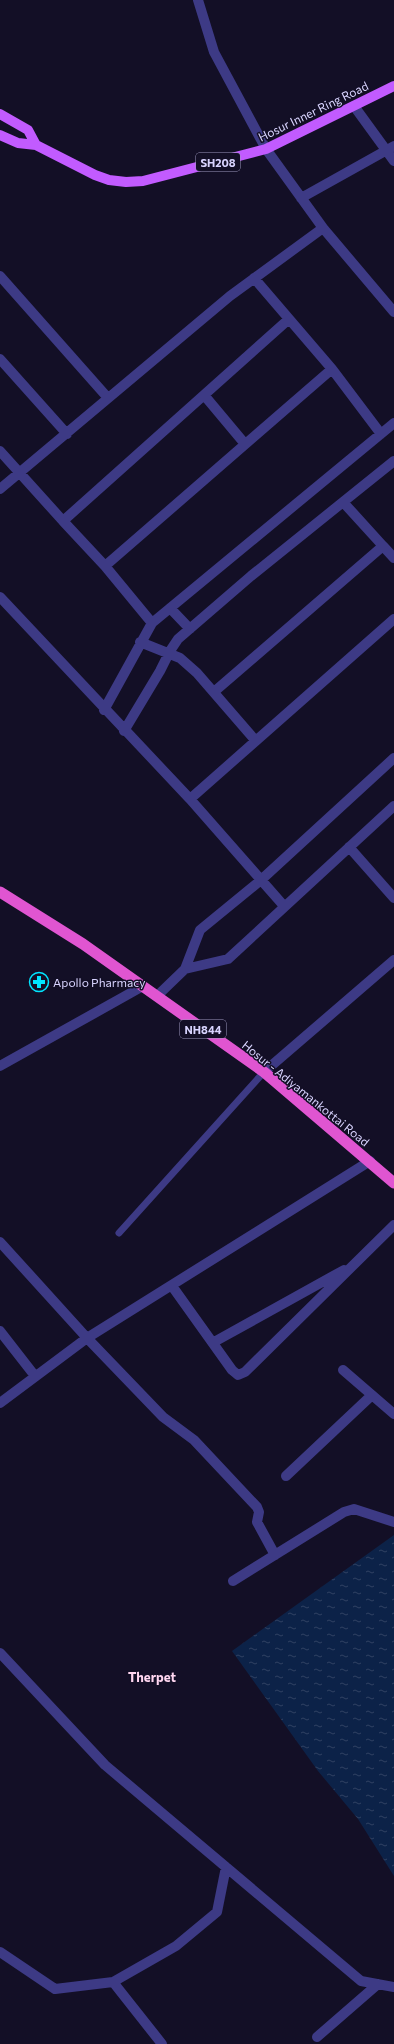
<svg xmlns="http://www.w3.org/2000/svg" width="394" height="2044" font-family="Commissioner,sans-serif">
<defs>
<pattern id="water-ripples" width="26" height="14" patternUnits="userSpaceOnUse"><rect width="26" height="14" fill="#0c2248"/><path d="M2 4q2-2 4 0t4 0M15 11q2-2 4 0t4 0" fill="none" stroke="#2f4163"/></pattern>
</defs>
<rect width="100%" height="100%" fill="#130f26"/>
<path fill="url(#water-ripples)" d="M394 1535V1876L358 1819 318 1771 232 1651Z"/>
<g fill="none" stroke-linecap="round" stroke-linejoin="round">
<path stroke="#3d3a85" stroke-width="7" d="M119 1233 264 1072"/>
<path stroke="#3d3a85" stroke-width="10" d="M198 0 214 52 266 149 323 228 394 312
M354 106 394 161
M301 198 394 146
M0 276 108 398
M254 278 332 369 381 434
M0 359 67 434
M204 395 245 444
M0 451 63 521
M0 489 230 296 323 228
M383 546 394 558
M105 566 332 369
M0 597 190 799 284 906
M170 608 190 629
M152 623 105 566 63 521 289 319
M140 642 180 658 197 673 255 740
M215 691 383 546 343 502
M104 710 152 623 394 423
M124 731 160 671 170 651 178 639 251 576 394 461
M190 799 394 619
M349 847 394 898
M185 969 228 959 394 806
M157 996 185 969 200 930 261 880 394 758
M0 1066 143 986
M264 1072 394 960
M0 1242 87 1338 163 1417 194 1440 257 1507 259 1512 257 1522 275 1555
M172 1286 232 1370 238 1375 245 1372 394 1225
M0 1331 35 1376
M214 1342 344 1270
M343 1370 394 1414
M0 1403 87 1338 370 1161
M286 1476 372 1395
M233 1581 344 1512 354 1509 394 1522
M0 1653 105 1765 361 1981 394 1987
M0 1952 55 1989 113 1982 176 1946 217 1912 226 1867
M113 1982 162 2044
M317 2037 378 1984"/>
<path stroke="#c25bff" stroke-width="10" d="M0 114 28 130 36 145
M0 135 18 143 36 145 95 175 109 180 126 182 143 181 266 149 394 86"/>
<path stroke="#e055d1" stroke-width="11" d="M0 892 83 944 264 1072 394 1183"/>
</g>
<defs>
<g id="pharmacy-ring" transform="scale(1)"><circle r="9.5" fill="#130f26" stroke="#00e5ff" stroke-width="1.5"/><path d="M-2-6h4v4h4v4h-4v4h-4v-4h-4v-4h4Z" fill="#00e5ff"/></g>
</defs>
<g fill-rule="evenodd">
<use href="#pharmacy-ring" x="39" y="982"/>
</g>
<g text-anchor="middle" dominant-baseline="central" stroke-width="3" stroke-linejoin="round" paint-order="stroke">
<g fill="#130f26" stroke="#9e99be" stroke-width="1">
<rect x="196" y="153" width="44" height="18" rx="3"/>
<rect x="180" y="1020" width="46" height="18" rx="3"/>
</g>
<g font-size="11" font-weight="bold" fill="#d9d4ff">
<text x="218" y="162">SH208</text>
<text x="203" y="1029">NH844</text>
</g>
<g font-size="12" fill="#d9d4ff" stroke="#130f26">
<text transform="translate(313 111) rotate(-26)">Hosur Inner Ring Road</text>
<text transform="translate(306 1093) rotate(39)">Hosur - Adiyamankottai Road</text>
</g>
<g font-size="12" fill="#d9d4ff" stroke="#130f26" text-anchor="start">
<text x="53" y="982">Apollo Pharmacy</text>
</g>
<g font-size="13" font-weight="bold" fill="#ffd6f0" stroke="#130f26">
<text x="152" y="1677">Therpet</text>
</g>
</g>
</svg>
